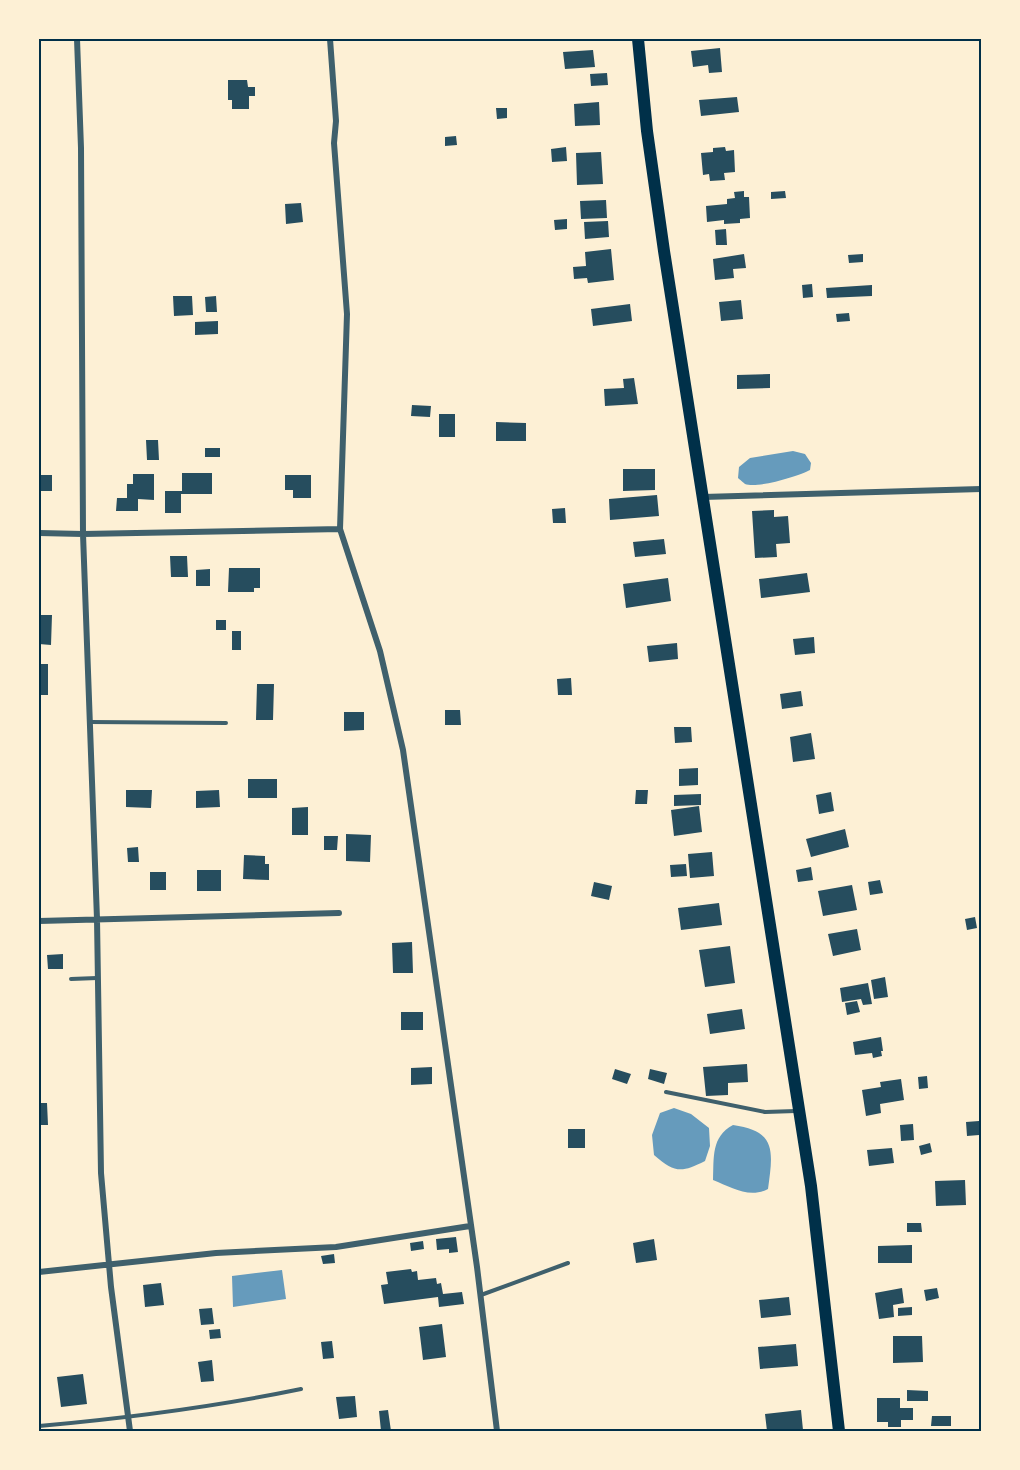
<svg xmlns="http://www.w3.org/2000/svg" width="1020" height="1470" font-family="'PT Sans',sans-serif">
<rect width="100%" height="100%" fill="#fdf0d5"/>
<path fill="#669bbc" d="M793 451 805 454 811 463 810 470C799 476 757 489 745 484 744 483 739 479 738 478L739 467 750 458Z
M674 1108 691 1114 709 1128 710 1146 705 1161C681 1173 675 1173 654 1155L652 1135 660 1113Z
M733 1125C777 1131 773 1152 768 1189 749 1199 731 1187 713 1180 714 1157 711 1137 733 1125Z
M282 1270 286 1299 233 1307 232 1276Z"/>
<path fill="#264d5e" d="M720 48 722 72 709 73 708 65 693 67 691 51Z
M593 50 595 67 565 69 563 52Z
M607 73 608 85 591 86 590 74Z
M228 80H247L248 87H255V96H249V109H232V100H228Z
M737 97 739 112 701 116 699 100Z
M599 102 600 125 575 126 574 104Z
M496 108H507V118L497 119Z
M456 136 457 145 445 146V137Z
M566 147 567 161 552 162 551 149Z
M725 147 726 151 734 150 735 172 724 173 725 180 710 181 709 174 703 175 701 153 713 152V148Z
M601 152 603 184 577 185 576 153Z
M744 191V197H749L750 218 740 219V223L724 224V220L707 222 706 206 727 204V199L735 198 734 192Z
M785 191 786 198 771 199V192Z
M606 200 607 218 581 219 580 201Z
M301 203 303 222 286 224 285 204Z
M567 219V229L555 230 554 220Z
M608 221 609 237 585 239 584 222Z
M726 229 727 245H716L715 230Z
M611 249 614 280 588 283 587 278 574 279 573 267 586 266 585 252Z
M744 254 746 268 733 269 734 278 715 280 713 259Z
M863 254V262L849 263 848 255Z
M812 284 813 297 803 298 802 285Z
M872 285V296L827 298 826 288Z
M173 296H192L193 315 174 316Z
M216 296 217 312H206L205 297Z
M741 300 743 319 721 321 719 302Z
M630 304 632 321 593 326 591 309Z
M849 313 850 321 837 322 836 314Z
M218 321V334L195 335V322Z
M770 374V388L737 389V375Z
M634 378 638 404 605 406 604 389 624 388 623 379Z
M412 405 431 406 430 417 411 416Z
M439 414H455V437H439Z
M496 422 526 423V441H496Z
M146 440H158L159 460H147Z
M205 448H220V457H205Z
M623 469H655V490L623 491Z
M182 473H212V494H181V513H165V491H182Z
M133 474H154V500L138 499V511H116L117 498H127V484H133Z
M39 475H52V491H39Z
M285 475H311V498H293V490H285Z
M657 495 659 516 610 520 609 499Z
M565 508 566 523H553L552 509Z
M774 510V517L788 516 790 543 776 544 777 557 755 558 752 511Z
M664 539 666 554 635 557 633 542Z
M170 556H187L188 577H171Z
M229 568H260V588H254V592H228Z
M210 569V586H196V570Z
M807 573 810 592 761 598 759 579Z
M668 578 671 601 626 608 623 584Z
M39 615H52L51 645 39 644Z
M216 620H226V630H216Z
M232 631H241V650H232Z
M814 637 815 653 795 655 793 639Z
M677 643 678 659 649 662 647 646Z
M39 664H48V695H39Z
M571 678 572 695H558L557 679Z
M257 684H274L273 720H256Z
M801 691 803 706 782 709 780 694Z
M445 710H460L461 725H445Z
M344 712H364V730L344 731Z
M674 727H691L692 742 675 743Z
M811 733 815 759 793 762 790 737Z
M698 768V785L679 786V769Z
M248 779H277V798H248Z
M126 790H152L151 808 126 807Z
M219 790 220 807 196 808V791Z
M636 790H648L647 804H635Z
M831 792 834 811 819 814 816 795Z
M701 794V805L674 806V795Z
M699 806 702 832 674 836 671 810Z
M308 807V835H292V808Z
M845 829 849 847 811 857 806 839Z
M346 834 371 835 370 862 346 861Z
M324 836H338L337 850H324Z
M138 847 139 862H128L127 848Z
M712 852 714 876 690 878 688 854Z
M244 855 265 856V864H269V880L243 879Z
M686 864 687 876 671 877 670 865Z
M811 867 813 880 798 882 796 870Z
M197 870H221V891H197Z
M150 872H166V890H150Z
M880 880 883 893 870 895 868 882Z
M594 882 612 886 609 900 591 896Z
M852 885 857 910 823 916 818 891Z
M719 903 722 925 681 930 678 908Z
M975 917 977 928 967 930 965 919Z
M857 929 861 950 833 956 828 934Z
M412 942 413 973H393L392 943Z
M730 946 735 983 705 987 699 950Z
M63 954V969H48L47 955Z
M885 977 888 997 874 999 871 980Z
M868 983 872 1004 863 1005 861 999 842 1002 840 988Z
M857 1001 860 1012 847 1015 845 1003Z
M742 1009 745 1029 710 1034 707 1014Z
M401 1012H423V1030H401Z
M881 1037 883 1051H881L882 1056 873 1058 872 1053 855 1055 853 1042Z
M747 1064 748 1082 728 1083V1095L706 1096 703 1067Z
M432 1067V1084L411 1085V1068Z
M615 1069 631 1074 627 1084 612 1079Z
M650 1069 667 1073 664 1084 648 1079Z
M927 1076 928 1088 919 1089 918 1077Z
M901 1079 904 1100 880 1104 881 1113 866 1116 862 1090 881 1087 880 1082Z
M39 1103H47L48 1125H39Z
M979 1121V1135L967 1136 966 1122Z
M913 1124 914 1140 901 1141 900 1125Z
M568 1129H585V1148H568Z
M930 1143 932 1152 921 1155 919 1146Z
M892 1148 894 1163 869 1166 867 1150Z
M965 1180 966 1205 936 1206 935 1181Z
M907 1223H921L922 1232H907Z
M456 1237 458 1252 449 1253V1249L437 1250 436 1239Z
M654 1239 657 1260 636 1263 633 1243Z
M423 1241 424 1249 411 1251 410 1243Z
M912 1245V1263H878V1246Z
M334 1254 335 1263 323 1264 321 1256Z
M411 1269 412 1272 417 1271 418 1280 436 1278 437 1284 441 1283 443 1294 462 1292 464 1304 439 1307 438 1297 384 1304 381 1285 388 1284 386 1272Z
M161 1283 164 1305 145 1307 143 1285Z
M902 1288 904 1303 893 1305 894 1317 879 1319 875 1293Z
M937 1288 939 1298 926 1301 924 1290Z
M789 1297 791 1315 761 1318 759 1300Z
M912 1307V1315L898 1316V1308Z
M212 1308 214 1324 201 1325 199 1309Z
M442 1324 446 1357 423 1360 419 1327Z
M220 1329 221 1338 210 1339 209 1330Z
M893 1336H922L923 1362 893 1363Z
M332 1341 334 1358 323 1359 321 1342Z
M796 1344 798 1366 760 1369 758 1347Z
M212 1360 214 1381 201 1382 198 1362Z
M83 1374 87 1404 61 1407 57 1377Z
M907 1390 928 1391V1401H907Z
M355 1396 357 1417 339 1419 336 1397Z
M877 1398H900V1408H913V1420H901V1427H888V1422H877Z
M388 1410 391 1431H381L379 1411Z
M801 1410 803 1430 767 1431 765 1414Z
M932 1416H951V1426H931Z"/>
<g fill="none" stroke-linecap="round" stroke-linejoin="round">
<path stroke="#3f606c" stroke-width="4" d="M90 722 226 723
M71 979 97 978
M666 1092 765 1112 796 1111
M481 1295 568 1263
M39 1426C127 1418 214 1407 301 1389"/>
<path stroke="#3f606c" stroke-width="6" d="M77 39 81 148 83 534 97 919 101 1173 111 1287 130 1431
M330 39 336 121 334 143 347 314 340 529 380 651 403 750 477 1267 497 1431
M703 497 981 489
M39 533 83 534 340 529
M39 921 339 913
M39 1272 216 1253 336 1247 470 1226"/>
<path stroke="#003049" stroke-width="12" d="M638 39 647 131 664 251 811 1186 839 1431"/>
</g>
<rect width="1020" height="1470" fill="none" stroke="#fdf0d5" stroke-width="81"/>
<rect x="40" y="40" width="940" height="1390" fill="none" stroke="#003049" stroke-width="2"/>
</svg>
